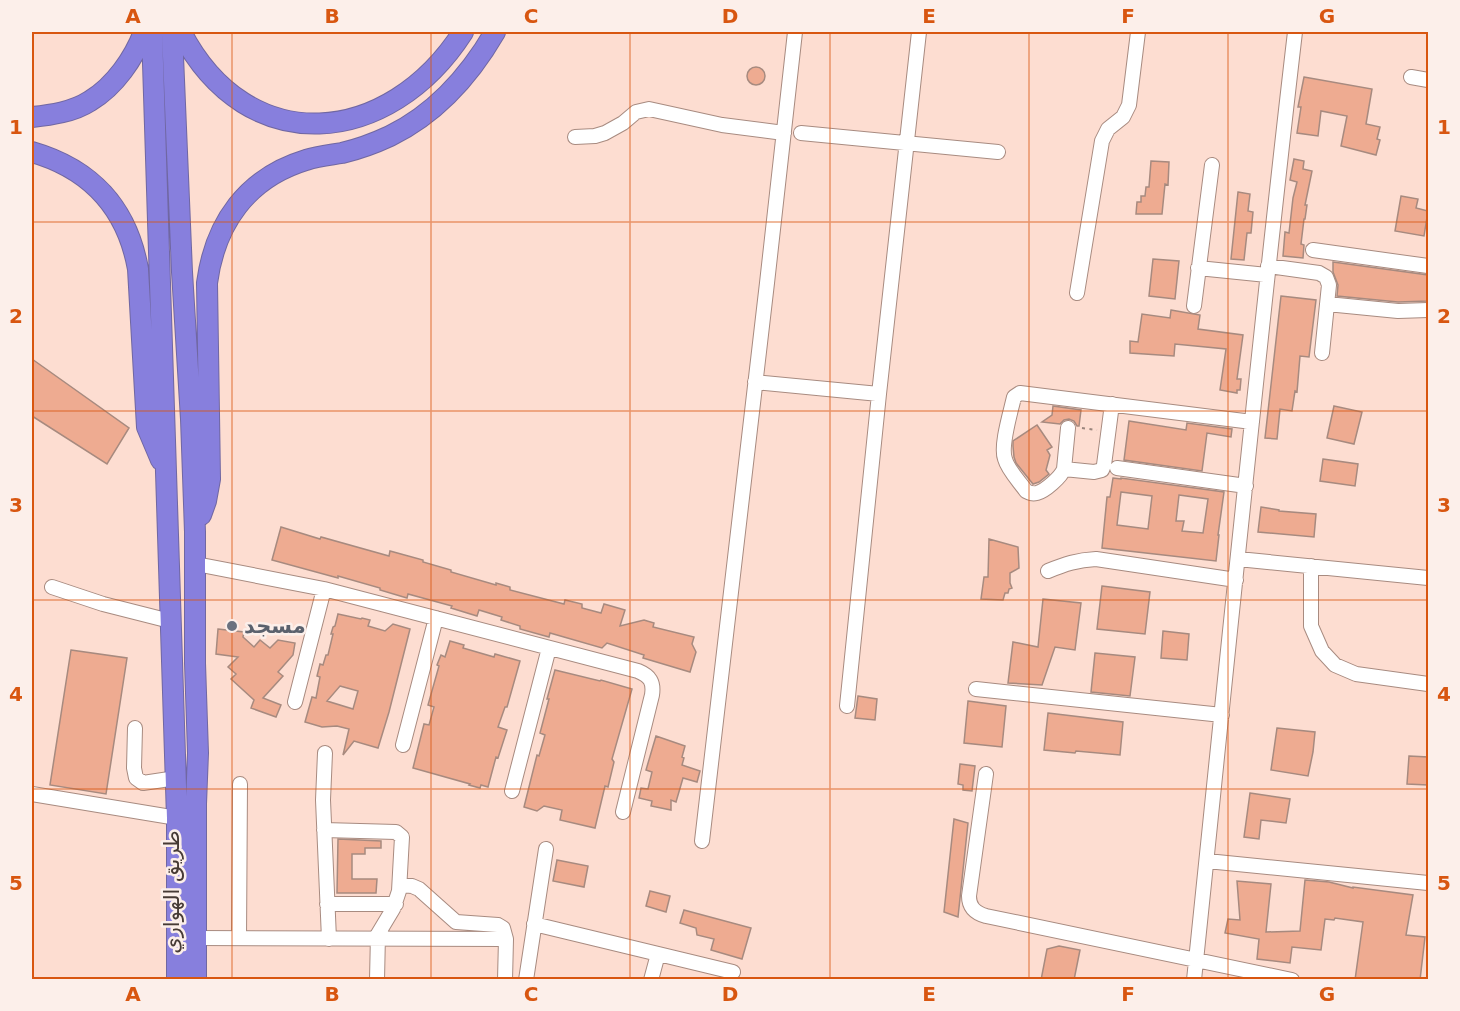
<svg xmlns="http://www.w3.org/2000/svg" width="1460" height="1011" font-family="'DejaVu Sans',Vazirmatn,sans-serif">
<rect width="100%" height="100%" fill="#fdddd1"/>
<path fill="#eeab91" stroke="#a78a7f" stroke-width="1.5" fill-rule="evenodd" d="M747 76a9 9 0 1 1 18 0a9 9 0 1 1-18 0Z
M1304 77 1372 89 1366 124 1380 127 1377 139 1380 140 1376 155 1341 146 1347 116 1321 111 1318 136 1297 133 1301 107H1298Z
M1294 159 1304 161 1303 169 1312 171 1305 205H1307L1305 219H1304L1301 244 1304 245 1303 258 1283 256 1285 232 1289 233 1293 198 1297 182 1290 180Z
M1151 161 1169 162 1168 185 1165 184 1162 214H1136L1137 202H1141V196H1145L1146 187H1149Z
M1238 192 1250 194 1248 211 1253 212 1251 233H1247L1244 260 1231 259Z
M1401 196 1418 199 1416 208 1428 211 1424 236 1395 231Z
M1153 259 1179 261 1175 299 1149 296Z
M1333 262 1428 275V301L1398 302 1337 296 1338 285 1333 272Z
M1281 296 1316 300 1309 357 1300 356 1297 392 1295 391 1292 411 1280 409 1277 439 1265 438Z
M1171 310 1200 315 1198 329 1243 335 1237 379H1241L1240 390H1237V393L1220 390 1226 349 1175 344 1174 356 1130 353V341L1138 342 1142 314 1170 318Z
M32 359 129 428 107 464 32 416Z
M1053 406 1081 410 1079 426H1077L1074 421 1069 419 1064 420 1060 424 1042 422 1052 415Z
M1334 406 1362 412 1354 444 1327 438Z
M1129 421 1186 430 1187 423 1232 429 1231 437 1207 433 1202 471 1124 460Z
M1037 425 1052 447 1047 450 1050 455 1046 470 1049 474 1039 482 1033 484 1016 463 1014 457 1013 446V441Z
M1323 459 1358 464 1355 486 1320 481Z
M1113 478 1121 479V478L1224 492 1218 535H1219L1216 561 1102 548 1107 497H1110ZM1121 492 1152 496 1148 529 1117 525ZM1179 495 1208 499 1203 533 1182 531 1184 521H1176Z
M1261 507 1279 510V511L1316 514 1314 537 1258 532Z
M281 527 320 539 321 537 389 556 390 551 423 560V562L451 570V572L496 585V583L510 587V590L564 604 565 600 582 604V608L601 613 604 604 625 610 620 626 644 620 654 623 653 627 694 637 692 644 696 652 690 672 643 658 644 655 607 643 602 648 550 633 549 637 520 629V626L501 620 502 617 479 610 477 616 451 608 452 606 408 594 407 598 380 590V588L338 576V578L272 560Z
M989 539 1018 547 1019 568 1010 573V583L1012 588 1009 589 1008 593H1005L1003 600 981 599 984 577H988Z
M1102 586 1150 592 1145 634 1097 629Z
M1043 599 1081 603 1075 650 1055 647 1042 685 1008 683 1013 642 1038 647Z
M338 614 361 619 362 618 370 620 368 626 385 631 393 624 410 629 389 712 378 748 354 741 343 755 349 729 337 726 322 727 305 722 312 697 316 698 320 677 317 676 320 664 323 665 326 655H328L333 634H331L333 627 335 626ZM340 686 358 691 353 709 327 701Z
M218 629 244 632 243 637 254 647 260 640 270 648 278 640 295 643 293 655 278 672 283 676 263 698 281 705 276 717 251 708 254 700 231 679 236 674 228 667 238 657 216 654Z
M1163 631 1189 634 1187 660 1161 658Z
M450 641 464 645 463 648 494 657 495 654 520 661 507 707H505L498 727 507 730 498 758 496 757 488 787 481 785 480 788 469 785 470 784 413 768 424 724 429 725 434 707 428 705 439 666 437 665 441 655 445 657Z
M71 650 127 658 106 794 50 785Z
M1095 653 1135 657 1130 696 1091 692Z
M555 670 600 681 601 680 632 689 612 759 614 762 608 787 605 786 595 828 560 820 562 810 544 806 537 811 524 807 537 755 539 756 545 735 540 733 549 699H547Z
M858 696 877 699 875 720 855 718Z
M968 701 1006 706 1002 747 964 743Z
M1048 713 1123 722 1120 755 1076 751 1075 753 1044 750Z
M1277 728 1315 732 1313 752 1308 776 1271 770Z
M656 736 685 746 682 757 684 758 682 765 700 771 697 782 683 778 676 802 671 800V810L651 806 652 801 639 798 641 788 648 789 652 772 646 770Z
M1409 756 1428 757V785L1407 784Z
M960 764 975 766 972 791 963 790V785L958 784Z
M1250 793 1290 799 1286 823 1261 820 1259 839 1244 837Z
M954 819 968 823 958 917 944 912Z
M338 839 381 841V848H365V854H352V879H377L376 893H337Z
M557 860 588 866 584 887 553 881Z
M1305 880 1329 882 1353 888V887L1413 895 1406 935 1425 937 1420 980H1355L1363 922 1335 918 1334 920 1325 919 1321 950 1292 947 1290 963 1257 959 1259 939 1225 933 1228 919 1240 920 1237 881 1271 884 1266 932 1300 931Z
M650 891 670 896 666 912 646 906Z
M684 910 751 928 742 959 711 950 714 939 697 935 696 928 680 923Z
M1059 946 1080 950 1074 980H1041L1047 949Z"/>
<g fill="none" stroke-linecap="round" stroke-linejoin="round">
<g stroke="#a88b80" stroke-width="16">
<path id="minor" d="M1411 77 1428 80
M801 133 998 152
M575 137 595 136 605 133 623 123 636 112 649 109 722 125 784 133
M1313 250 1428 266
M1268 266 1319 273 1326 277 1329 285 1322 353
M1198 268 1267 275
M1077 293 1102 141 1108 129 1123 117 1129 105 1138 32
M1327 304 1398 311 1428 310
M1194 306 1212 165
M755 382 879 394
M1068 428 1064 469C1061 477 1045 491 1037 493 1032 494 1030 493 1026 491 1019 481 1008 470 1005 459 1000 446 1011 411 1014 397L1020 393 1252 422
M1117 468 1246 486
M1064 469 1094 472 1102 470 1104 465 1112 404
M1238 559 1428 578
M196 564 324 589 638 671C650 676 654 682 652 695L623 812
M1311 566V626L1322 651 1335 665 1356 674 1428 684
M1048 571C1065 564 1077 560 1096 559L1236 580
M52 587 103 604 170 621
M976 689 1222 715
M295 702 324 589
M847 706 879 394 919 32
M135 728 134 768 136 778 143 783 176 778
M403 745 436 618
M325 753 323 800 329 939
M986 774 969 896C969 907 975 913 986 916L1292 980
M512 791 549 648
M32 794 177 818
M324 830 396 832 402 837 399 891 393 909 378 934 377 980
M702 841 767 283 795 32
M1207 861 1428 883
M400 885 412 886 419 889 456 922 498 925 503 928 506 939 505 980
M327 904H396
M534 924 733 972
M196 938 506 939
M239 938 240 784
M526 980 546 849
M651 980 658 954
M1194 980C1227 663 1258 347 1295 32"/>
</g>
<g stroke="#7067a2" stroke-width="22">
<path id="highway" d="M152 32 177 818V980
M172 32 182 272 191 419 195 532V663L198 753 196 804V980
M181 32C248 161 389 147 463 32
M32 117C51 115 73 112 90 101 115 86 134 58 144 32
M32 152C91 169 127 208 138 269L147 427 161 460
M201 515 206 501 210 479 207 283C215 223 247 178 306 160 318 156 330 155 342 153 359 149 375 143 390 136 435 114 470 75 495 32"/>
</g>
<path stroke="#9a857d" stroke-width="2" stroke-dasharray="3 4.5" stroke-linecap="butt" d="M1082 428 1097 430"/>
<use href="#minor" stroke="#fff" stroke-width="14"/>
<use href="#highway" stroke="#877fdd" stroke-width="20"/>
</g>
<path fill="none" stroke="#d85610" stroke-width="1.5" stroke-opacity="0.55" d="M232 32V980M431 32V980M630 32V980M830 32V980M1029 32V980M1228 32V980M32 222H1428M32 411H1428M32 600H1428M32 789H1428"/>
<circle fill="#6b7280" stroke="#fcefea" stroke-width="2" cx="232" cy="626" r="6"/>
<g text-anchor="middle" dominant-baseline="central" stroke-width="5" stroke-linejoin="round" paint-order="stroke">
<g font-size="21" font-weight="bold" fill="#5b616d" stroke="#fcefea" text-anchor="start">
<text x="244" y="626">مسجد</text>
</g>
<g font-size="21" fill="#463a35" stroke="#fcefea">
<text transform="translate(172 892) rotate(-90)">طريق الهواري</text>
</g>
</g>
<rect width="1460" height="1011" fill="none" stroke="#fcefea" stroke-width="66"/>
<rect x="33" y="33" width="1394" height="945" fill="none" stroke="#d85610" stroke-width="2"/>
<g font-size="20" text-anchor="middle" font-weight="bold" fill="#d85610">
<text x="133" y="23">A</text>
<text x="332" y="23">B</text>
<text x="531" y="23">C</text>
<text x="730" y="23">D</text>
<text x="929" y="23">E</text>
<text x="1128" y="23">F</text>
<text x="1327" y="23">G</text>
<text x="16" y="134">1</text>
<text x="1444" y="134">1</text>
<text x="16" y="323">2</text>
<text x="1444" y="323">2</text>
<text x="16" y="512">3</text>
<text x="1444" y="512">3</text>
<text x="16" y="701">4</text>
<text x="1444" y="701">4</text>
<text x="16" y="890">5</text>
<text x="1444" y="890">5</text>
<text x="133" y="1001">A</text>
<text x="332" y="1001">B</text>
<text x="531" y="1001">C</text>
<text x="730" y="1001">D</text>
<text x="929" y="1001">E</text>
<text x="1128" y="1001">F</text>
<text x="1327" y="1001">G</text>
</g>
</svg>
